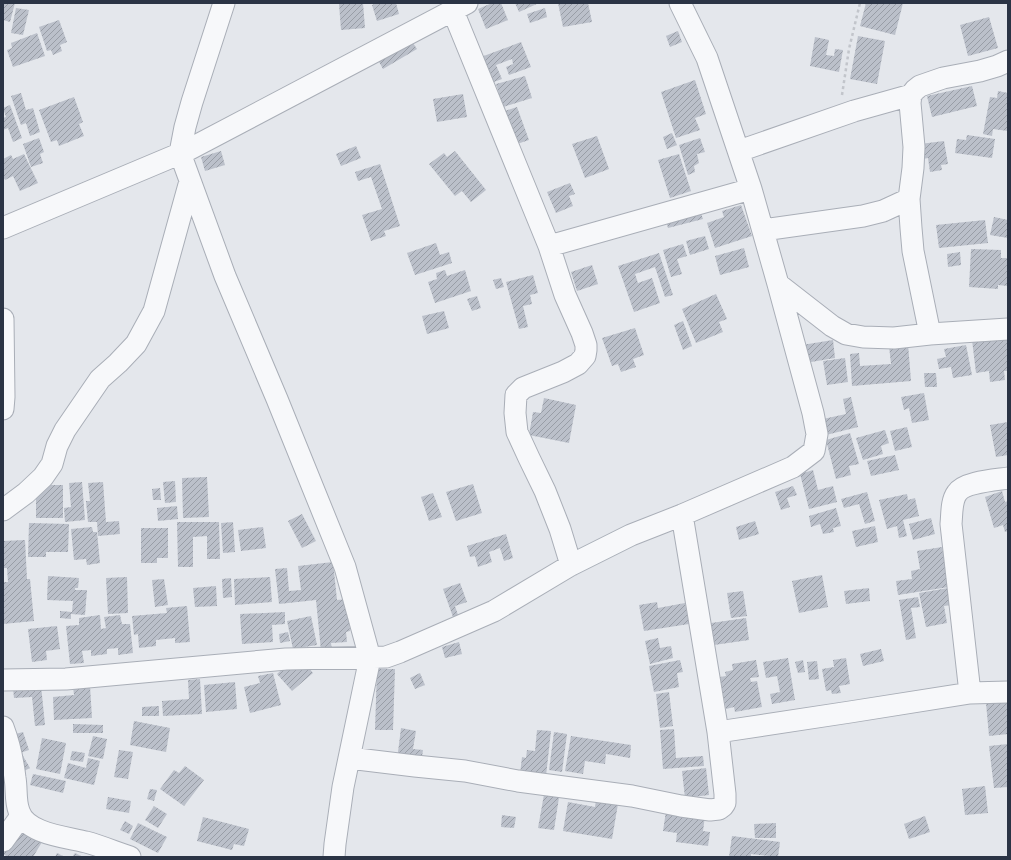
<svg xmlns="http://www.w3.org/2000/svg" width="1011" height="860" font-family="Poppins,sans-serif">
<defs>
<pattern id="building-hatch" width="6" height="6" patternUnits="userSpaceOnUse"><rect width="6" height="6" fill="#bbc0ca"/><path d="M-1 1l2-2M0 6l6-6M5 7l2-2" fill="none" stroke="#989da6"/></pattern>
</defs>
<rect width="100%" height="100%" fill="#e4e7ec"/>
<path fill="url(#building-hatch)" d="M3 3H15L10 22 3 20Z
M347 3H363L365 28 341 30 339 4Z
M377 3H396L399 14 377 21 372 5Z
M492 3H501L508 20 486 29 478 9Z
M515 3H539L519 12Z
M558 3H588L592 22 563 27Z
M866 3H903L895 35 860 26Z
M16 8 29 10 23 35 11 33Z
M545 8 547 17 530 23 527 14Z
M989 17 998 48 968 56 960 25Z
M59 20 67 42 60 45 62 51 53 55 51 50 47 51 39 27Z
M678 31 682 42 670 47 666 36Z
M37 33 45 56 13 67 7 50 12 48 11 43Z
M858 36 885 41 877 84 850 79Z
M815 37 829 40 826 55 834 56 835 49 843 50 839 72 810 66Z
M411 40 417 49 383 69 378 60Z
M521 42 531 67 509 75 506 67 513 64 512 59 496 65 502 79 491 83 481 57Z
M525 76 532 98 503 107 496 84Z
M695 80 706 114 695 118 700 130 676 138 661 92Z
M972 86 977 106 932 117 927 96Z
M998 91 1008 93V131L993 129 992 136 983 134 990 97 997 98Z
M21 93 26 110 33 108 40 132 30 136 26 123 21 125 11 96Z
M463 94 467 117 437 122 433 99Z
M74 97 83 122 79 124 84 136 59 146 57 140 51 142 39 110Z
M10 105 22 138 13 142 8 128 3 130V118L6 117 3 108Z
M517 107 529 140 517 144 505 111Z
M672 133 677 145 667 149 663 137Z
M967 135 995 139 992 158 955 153 957 139 966 140Z
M597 136 609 169 585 178 572 144Z
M39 138 44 152 40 154 43 163 31 167 23 144Z
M700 138 705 152 697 154 699 163 694 166 695 172 688 175 679 145Z
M944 141 948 164 941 165 942 170 930 172 928 158 923 159 920 144Z
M356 146 361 158 341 166 336 154Z
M221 151 225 165 205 171 201 157Z
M455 151 486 190 471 202 462 191 455 196 429 164 444 153 447 157Z
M24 154 38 183 20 191 13 176 5 180 3 177V159L11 155 13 159Z
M679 154 691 191 670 198 658 160Z
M380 164 400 226 384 231 386 236 371 241 362 215 382 209 371 177 358 181 355 172Z
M570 183 575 194 569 196 573 206 556 213 547 192Z
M741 205 752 236 715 248 707 223 724 217 722 211Z
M699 208 703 219 668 228 665 217Z
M994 217 1008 220V238L990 235Z
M985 220 988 243 939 248 936 225Z
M705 236 709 249 690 255 686 241Z
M436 243 440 255 449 252 452 263 415 275 407 253Z
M683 244 687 256 677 259 682 274 671 277 663 250Z
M744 248 749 267 720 275 715 256Z
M971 249 1001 250V258H1008V286L998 285V289L969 287Z
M960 252 961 265 948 267 947 254Z
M659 253 673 295 665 297 655 267 635 274 638 283 652 278 660 303 634 312 618 266Z
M592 265 598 284 577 291 571 272Z
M445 270 447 276 465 270 471 291 435 303 428 282 437 279 436 273Z
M533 275 538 293 530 295 532 304 523 306 528 327 519 329 506 282Z
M501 278 504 287 496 289 493 280Z
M716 294 727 319 719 322 723 332 696 343 682 309Z
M477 296 481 308 472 311 467 299Z
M444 311 449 328 427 334 422 316Z
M683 321 692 346 683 350 674 325Z
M635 328 644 355 633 359 636 367 621 372 618 364 612 366 602 338Z
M1008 336V371H1004L1005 380 990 382 989 371 976 373 972 340Z
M833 340 835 358 805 363 802 345Z
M908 344 911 381 852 386 850 354 859 353 860 366 891 364 889 346Z
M966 345 972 375 953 378 951 367 939 369 937 359 946 357 944 349Z
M845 358 848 382 827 385 823 361Z
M924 373H936L937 387H925Z
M924 393 929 420 912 423 909 408 904 410 901 397Z
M851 397 858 427 826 435 823 419 846 414 843 399Z
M544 398 576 405 569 443 529 435 533 412 541 413Z
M1008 422V455L996 457 990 425Z
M907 427 912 447 895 451 890 431Z
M885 430 889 443 881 446 883 454 863 460 856 438Z
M850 433 859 464 849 466 851 475 836 479 826 440Z
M895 455 899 470 871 476 867 461Z
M813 470 818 490 833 486 837 502 809 509 800 474Z
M207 477 209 517 183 518 182 478Z
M175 481 176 502 165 503 163 482Z
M82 482 85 520 65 522 64 508 71 507 69 483Z
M103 482 106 522 119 521 120 534 98 536 97 522H88L86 501H90L88 483Z
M473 484 482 513 456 521 446 492Z
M46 485H63V518H36V488Z
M793 486 797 495 787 498 790 507 781 510 775 492Z
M160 488 161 500H153L152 489Z
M1002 491 1005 502 1008 501V531L1005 532 1003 525 994 528 985 497Z
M867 492 875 521 865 524 859 504 844 508 841 499Z
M433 493 442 517 429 521 421 497Z
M907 494 908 500 915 498 919 516 903 520 907 536 899 538 897 526 887 529 879 500Z
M177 506 178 519 158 521 157 508Z
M836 508 841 526 833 528 834 532 823 534 820 524 811 527 809 516Z
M302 514 316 541 302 548 288 521Z
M931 518 935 534 913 540 909 524Z
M755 521 759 534 739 540 736 527Z
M177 522H219L220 559H207V536L193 537V567H178Z
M233 522 235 552 223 553 221 523Z
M29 523 69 524 68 552H46V557H28Z
M875 526 878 542 856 547 852 531Z
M92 527 93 532H97L100 563 87 565 86 559 74 560 71 529Z
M263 527 266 548 241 551 238 530Z
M141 528H168V558H157V563H141Z
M506 534 513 558 504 561 500 548 489 552 492 562 478 567 475 556 470 557 467 546Z
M25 540 27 579H30L34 621 3 624V582H8L7 568H3V541Z
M942 547 949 587 898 595 896 581 912 579 911 571 920 569 917 551Z
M333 562 337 600 347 599 350 631 346 632 347 642 331 643 332 650 321 651 316 600 279 604 275 569 287 568 289 591 301 590 298 566Z
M822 575 828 607 799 613 792 581Z
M48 576 79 578 78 588H75V590H87L85 615 71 614V619L60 618V611L72 612 73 601 47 600Z
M127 577 128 613 108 614 106 578Z
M270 577 272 602 235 605 234 579Z
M231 578 232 597 223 598 222 579Z
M164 579 168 605 155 607 152 580Z
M460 583 467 602 455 606 458 615 453 617 443 589Z
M216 586 217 606 195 607 193 588Z
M869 588 870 601 846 604 844 591Z
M948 588 951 605 944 606 947 623 926 627 919 593Z
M743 591 747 616 731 618 727 593Z
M918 597 920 607 911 608 916 638 906 640 899 600Z
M657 602 658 608 685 603 689 624 644 631 639 605Z
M187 606 190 642 175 643V638L156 640V646L139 648 138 634 134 635 132 616 167 613 166 608Z
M285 612V624L272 625 273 642 242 644 240 614Z
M100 615 101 629 106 628 104 617 120 615 122 624H130L133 653 118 655V648L107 649V654L91 656V650L82 651 84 663 70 664 66 626 79 625V618Z
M311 616 317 645 293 649 287 621Z
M746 618 749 640 714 645 711 623Z
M57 626 60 649 46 651 47 660 32 662 28 629Z
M288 632 290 641 280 643 279 634Z
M658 638 660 648 671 646 673 658 650 664 645 641Z
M459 642 462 654 445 658 442 647Z
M881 649 884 661 863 666 860 654Z
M788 658 795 700 772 704 770 694 780 692 777 676 766 678 763 662Z
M846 658 850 684 839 686 841 693 832 694 831 690 826 691 822 669 834 667 833 660Z
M292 660 305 663 313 673 292 691 277 674Z
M680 660 683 672 677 673 679 687 654 692 649 666Z
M756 660 759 677 750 678 751 682 757 681 762 707 735 712 734 707 726 709 720 677 726 676 725 672 733 670 732 664Z
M803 660 805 672 798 673 795 662Z
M817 661 819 679 809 680 807 662Z
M377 669H395L393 730H375Z
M273 673 281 705 250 713 244 687 260 683 258 676Z
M420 673 425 685 415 689 410 678Z
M200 679 202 714 163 716 162 701 189 699 188 680Z
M235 682 237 709 206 712 204 685Z
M41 685 45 725 35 726 32 697 14 698 13 688Z
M90 686 92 718 54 720 53 697 74 695 73 687Z
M669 692 673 726 660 728 656 694Z
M1008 701V734L989 736 986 703Z
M159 706V716H142V707Z
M134 721 170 728 166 752 130 745Z
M73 724 103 725V733H73Z
M401 728 416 731 413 749 423 750 421 763 397 760Z
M674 729 676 758 703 756 704 766 663 769 660 730Z
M537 730 551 731 546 776 520 774 522 757 526 758 527 750 535 751Z
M23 732 29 750 14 755 8 736Z
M554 732 567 734 562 772 549 770Z
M93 736 107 739 103 759 88 756Z
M571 736 631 745 630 758 606 754 605 764 585 761 583 774 565 771Z
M42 738 66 743 60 774 36 769Z
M1008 744V787L994 788 989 746Z
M119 750 133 752 128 779 114 777Z
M72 751 85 753 83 762 70 760Z
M23 756 30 768 24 771 18 758Z
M88 758 100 761 94 785 64 778 68 763 86 768Z
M185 766 204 780 184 806 160 789 174 770 179 773Z
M706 768 709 795 685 798 682 771Z
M33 774 66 781 63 793 30 785Z
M985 786 988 813 965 815 962 789Z
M150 789 157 790 154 801 147 799Z
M545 789 560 791 554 830 538 828Z
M108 797 131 801 129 813 106 809Z
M596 800 618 804 612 839 563 831 568 802 595 807Z
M154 806 167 814 158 828 145 820Z
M666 811 705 816 703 831 710 832 708 846 676 842 677 833 663 831Z
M502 815 516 817 514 828 501 827Z
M925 816 930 832 909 839 904 824Z
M203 817 249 829 244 846 234 844 232 850 197 841Z
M125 821 133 826 129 834 120 830Z
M20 823 45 837 33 857H8L3 854V852Z
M138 823 167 837 158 853 130 839Z
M776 823V838H755L754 824Z
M732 836 780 842 778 857 751 854V857H729Z
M57 853 65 857H55Z
M75 853 83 857H72Z"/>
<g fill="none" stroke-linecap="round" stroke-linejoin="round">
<g stroke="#a9aeb7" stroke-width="23">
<path id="minor" d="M224 3 192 102 185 127 180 153 225 276 277 399 345 567 370 658 343 787 335 844 334 857
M453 11 549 246 565 295 582 333 586 345V350L585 356 578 364 563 372 523 388 516 395 515 413 517 432 529 458 545 491 560 529 571 565
M739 151 854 111 911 95
M3 228 186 151 467 3
M763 230 863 216 883 211 909 199
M549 246 751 189
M778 284 832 326 846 334 863 337 894 338 930 334 1008 329
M3 319 4 397 3 409
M930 334 913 251 911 228 909 199 913 168 914 147 910 103 911 95 915 90 920 86 943 78 980 71 997 66 1008 61
M3 510 26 493 43 477 52 464 57 446 65 430 100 379 118 363 136 344 154 311 190 181
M3 680 66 679 286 659 386 657 400 652 494 611 571 565 631 535 682 515 793 467 814 451 817 434 813 413 778 284 751 189 707 58 680 3
M970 693 951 524C952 515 951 501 957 493 964 482 995 480 1008 478
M3 727C9 743 13 760 15 778 17 789 15 801 19 811 26 834 67 837 86 842 101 846 115 852 130 857
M718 732 850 712 970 693 1008 692
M349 758 415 766 465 771 518 781 632 796 681 806 710 810 719 809 723 806 725 803V794L718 732 682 515
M3 841 21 816"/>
</g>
<path stroke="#c2c5cb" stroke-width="2.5" stroke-dasharray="3 3" stroke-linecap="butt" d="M842 95 849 49 860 3"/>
<use href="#minor" stroke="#f7f8fa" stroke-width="21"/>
</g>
<rect width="1011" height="860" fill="none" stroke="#2b3445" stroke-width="8"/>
</svg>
